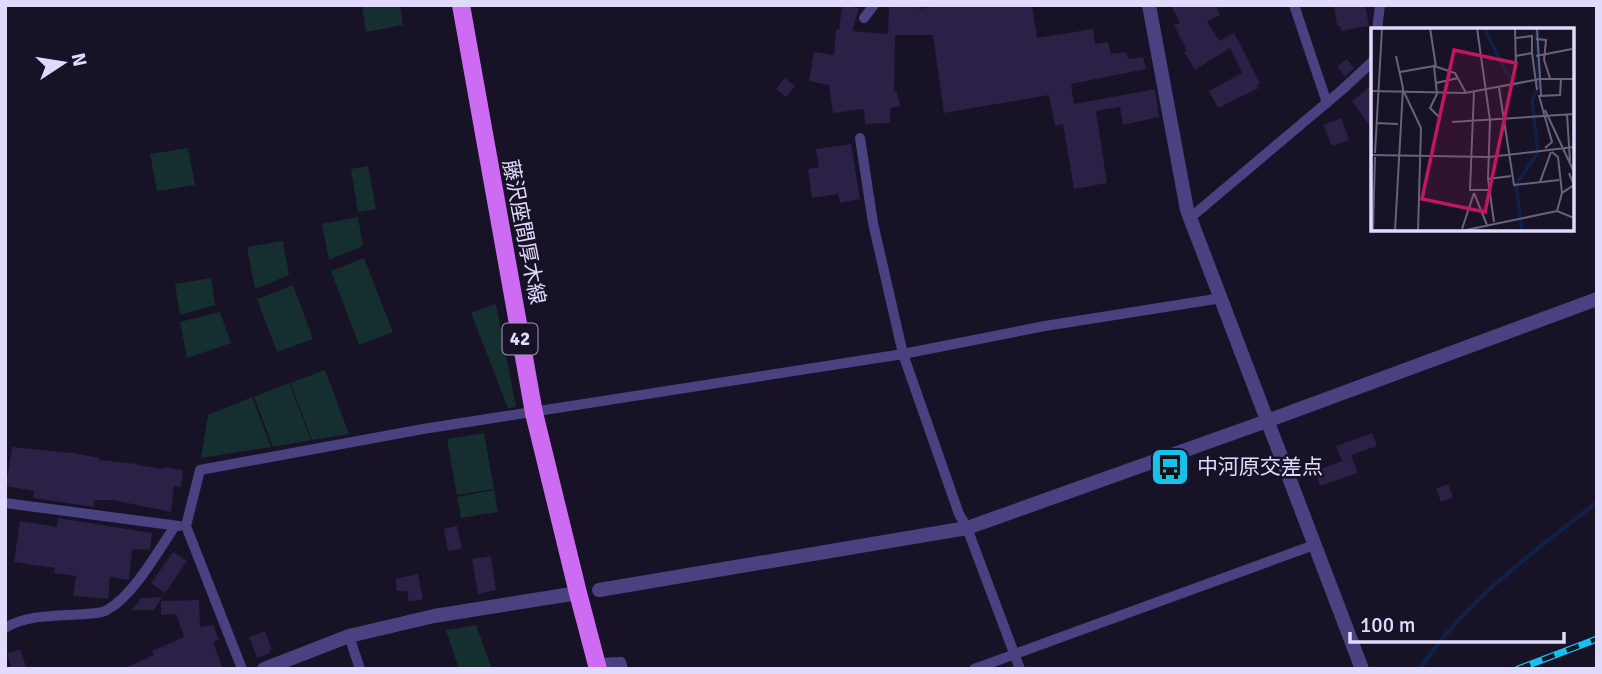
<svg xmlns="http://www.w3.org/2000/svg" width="1602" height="674" font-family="Signika,'Noto Sans JP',sans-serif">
<rect width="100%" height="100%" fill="#171226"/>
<path fill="#152e30" d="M362 5H400L403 25 366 32Z
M188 148 195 185 157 191 150 154Z
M368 166 376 209 358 212 351 169Z
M358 217 363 246 329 260 322 224Z
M283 241 289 275 255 289 247 247Z
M364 258 393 332 359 345 331 271Z
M211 278 215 305 180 315 175 284Z
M293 285 313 339 277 352 257 299Z
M496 304 516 407 508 408 471 313Z
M220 312 231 343 187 358 180 322Z
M325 370 349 434 312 440 290 383Z
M289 383 311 440 273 447 254 397Z
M252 397 271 447 201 458 208 415Z
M484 433 494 489 457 495 447 439Z
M494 490 498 512 461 518 457 497Z
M476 625 492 669H459L446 630Z"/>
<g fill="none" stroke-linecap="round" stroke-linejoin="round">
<path stroke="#112046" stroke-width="4.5" d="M1420 669C1465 600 1533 553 1597 502"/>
</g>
<path fill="#2b2046" d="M889 5H919V9L943 5H1032L1037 38 1093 29 1095 44 1108 42 1111 54 1125 52 1129 59 1143 57 1146 69 1071 84 1074 104 1155 89 1159 117 1123 125 1120 107 1096 111 1107 183 1074 189 1063 124 1055 126 1049 95 944 113 933 35H895L894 92H897L900 106 890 108V123L865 124 864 109 833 113 829 85 809 81 814 52 834 55 836 29 839 30 842 6 859 8 852 31 888 34Z
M1171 5H1216L1220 15 1207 21 1219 41 1234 33 1260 83 1257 85 1259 88 1218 108 1209 91 1242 73 1230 48 1195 70 1184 52 1187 51 1174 25 1180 23Z
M1334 5H1365L1369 26 1341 31 1340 26H1337Z
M1347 59 1354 68 1345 77 1337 66Z
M785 78 795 86 786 97 776 89Z
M1373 84V131L1352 101Z
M1341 118 1349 140 1332 146 1323 125Z
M851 144 860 199 840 203 838 194 812 198 808 169 819 167 816 149Z
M1372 433 1377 446 1351 455 1358 473 1320 486 1315 471 1342 461 1336 446Z
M12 447 73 453 99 458V460L137 464V465L164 469V467L183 470 181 487 174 486 171 512 113 500H94V507L33 498 34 491 6 486Z
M1448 484 1453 497 1441 502 1436 489Z
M58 518 152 533 150 550 132 549 129 580 110 577 108 599 73 596 76 576 54 573 55 568 14 562 20 521 57 527Z
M457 526 462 549 448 551 444 529Z
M173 552 187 561 165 593 151 583Z
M491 556 496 590 478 594 472 559Z
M418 574 423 599 409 602 407 591H397L395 579Z
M162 597 154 610H132L141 598Z
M199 600 200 627 213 625 219 640 213 642 223 669H123L154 655 152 651 184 637 176 614 161 615V601Z
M265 631 272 650 269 651 270 653 257 658 249 637Z
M20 649 27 669H12L7 654Z"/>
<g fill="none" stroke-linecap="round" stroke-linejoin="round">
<path stroke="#4a4181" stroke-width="10" d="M1294 5 1327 103
M864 18 874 5
M1377 30 1380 5
M860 138 873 223 903 354 959 514 967 528 1020 669
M1190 218 1343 89 1373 61
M5 503 179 526
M5 628C27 614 60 616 85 614 92 613 101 614 107 610 134 595 158 551 175 526
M349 636 360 669
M597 663 621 662 623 669
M242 669 186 526 200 470 423 429 903 354 1045 326 1222 298
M974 669 1314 545"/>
<path stroke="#4a4181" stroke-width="14" d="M1149 5 1187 210 1362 669
M599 590 967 528 1267 421 1597 299
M264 669 349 636 434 616 578 593"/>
<path stroke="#cd6bf2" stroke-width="18" d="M461 5 534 413 578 593 598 669"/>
<g stroke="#17c1eb" stroke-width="7">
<path id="rail" d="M1518 669 1597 639"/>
</g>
<use href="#rail" stroke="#171226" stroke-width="4.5" stroke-dasharray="13" stroke-linecap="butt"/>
</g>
<defs>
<g id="bus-square" transform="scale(2.0125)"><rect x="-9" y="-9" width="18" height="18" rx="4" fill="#17c1eb" stroke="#171226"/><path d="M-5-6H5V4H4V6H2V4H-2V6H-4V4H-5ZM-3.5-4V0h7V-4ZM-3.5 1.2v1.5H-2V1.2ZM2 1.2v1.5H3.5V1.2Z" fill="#111"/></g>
</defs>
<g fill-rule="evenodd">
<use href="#bus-square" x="1170" y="467"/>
</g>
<g text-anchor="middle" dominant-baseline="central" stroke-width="5" stroke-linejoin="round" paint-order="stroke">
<rect fill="#171226" stroke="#a49ebc" stroke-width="2" x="502.5" y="323.5" width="35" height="31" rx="5"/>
<g font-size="19" font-weight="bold" fill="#e1dafc">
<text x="520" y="339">42</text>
</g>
<g font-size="21" fill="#e1dafc" stroke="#171226">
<text transform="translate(524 232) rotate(79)">藤沢座間厚木線</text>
</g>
<g font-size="21" fill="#e1dafc" stroke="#171226" text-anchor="start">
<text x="1197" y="467">中河原交差点</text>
</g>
</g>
<g transform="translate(1371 28)">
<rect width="203" height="203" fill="#171226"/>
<path fill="none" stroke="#112046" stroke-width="3.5" d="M113 0 135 44 148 59M151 203 145 157 167 124 161 72 168 58 165 1"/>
<path fill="none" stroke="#68627c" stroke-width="2" d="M59 0 65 39M106 0 119 92 117 151 123 194M144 0 145 41M166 0 170 67M203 1V85M145 10 161 8V25M165 11 175 12 173 32 179 50M145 28 161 25 166 62M165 28 201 21M29 44 63 38M65 55 87 50M128 60 143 157 188 152M0 63 94 65 169 51H203M103 63 99 162H119M33 64 50 100 47 203M174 82 203 144M196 86 199 133M70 91 59 80 66 66 63 38 84 45 95 65M81 94 203 86M5 95 27 96M174 120 181 114 168 68 189 67 190 51M181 124 187 129 191 165M4 125 11 0M0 127 118 129 203 119M117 151 140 148M169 154 180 124M103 165 116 197M186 183 191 165 203 157 198 145M91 201 103 165M0 202 30 203M2 203 4 129M24 203 32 60 25 28M90 203 186 183 203 190"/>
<path fill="#c2185b" fill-opacity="0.15" stroke="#c2185b" stroke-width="3.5" d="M83 22 145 35 114 184 51 171Z"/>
<rect width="203" height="203" fill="none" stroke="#e1dafc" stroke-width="3.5"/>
</g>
<rect width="1602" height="674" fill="none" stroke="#e1dafc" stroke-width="14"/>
<g transform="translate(63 63) rotate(78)" stroke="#171226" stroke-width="5" paint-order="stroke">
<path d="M0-5L12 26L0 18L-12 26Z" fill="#e1dafc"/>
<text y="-10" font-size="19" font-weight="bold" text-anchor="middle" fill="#e1dafc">N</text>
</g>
<path d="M1350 632v10h214v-10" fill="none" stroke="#e1dafc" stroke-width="3.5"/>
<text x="1360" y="632" font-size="21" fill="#e1dafc" stroke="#171226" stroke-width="5" paint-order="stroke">100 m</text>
</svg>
